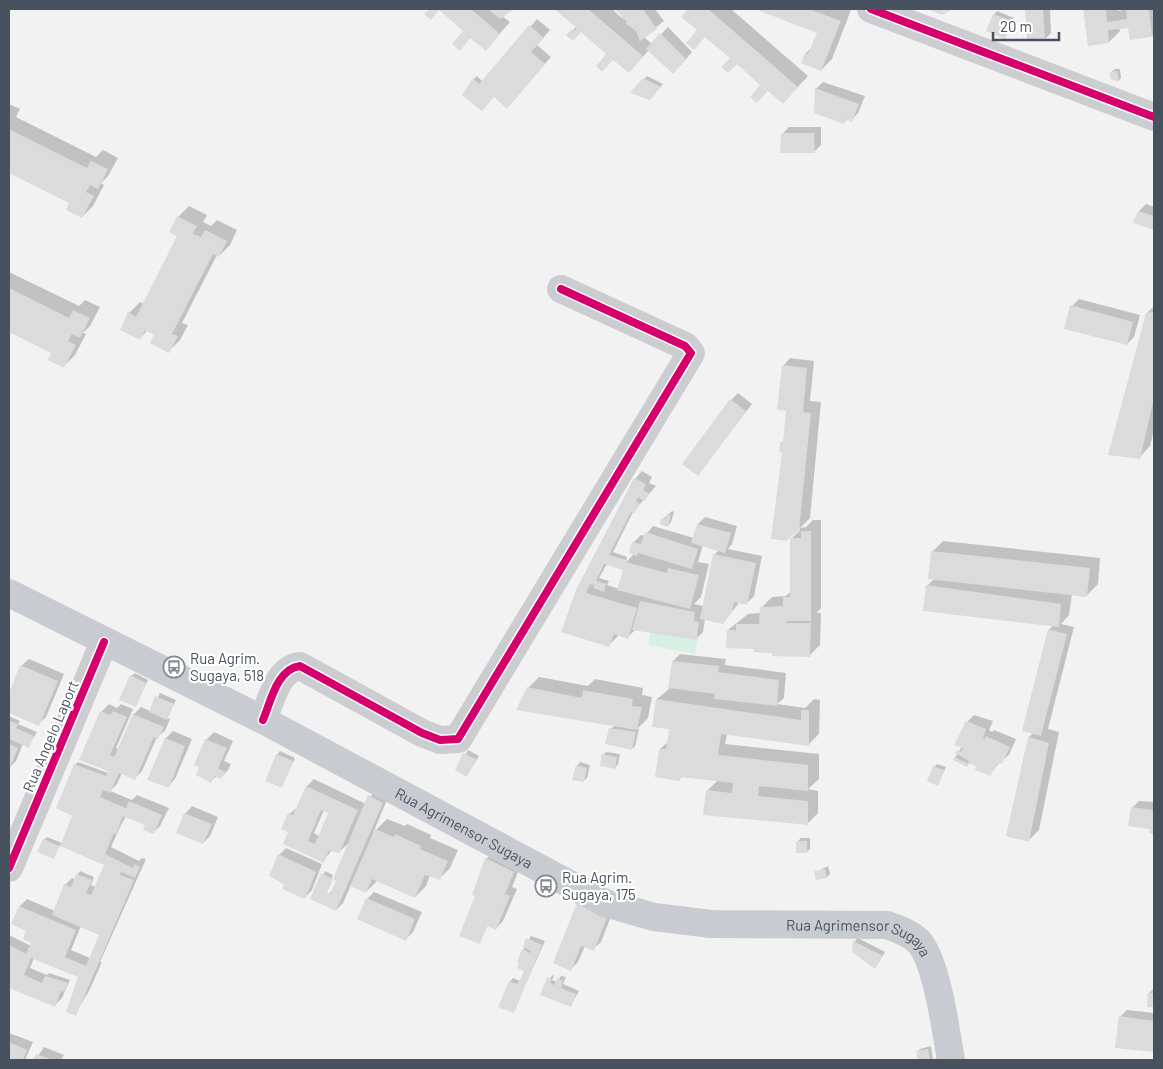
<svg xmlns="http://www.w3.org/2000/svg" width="1163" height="1069" font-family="Barlow,sans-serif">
<rect width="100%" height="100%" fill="#f2f2f2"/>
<path fill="#d6f1e3" d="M653 618 700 627 695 654 648 645Z"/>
<path fill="#0003" fill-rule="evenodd" d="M431 9H513L502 16 510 22 486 49 471 37 460 49 465 31 439 9 426 14Z
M556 9H612L624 20 617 9H655L664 21 644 37 652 44 668 27 692 52 681 65 649 50 629 72 582 31 568 35 577 26Z
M690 9H731L808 76 783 103 683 17Z
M758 9H847L851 10 832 59 821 70 806 53 813 46 818 32Z
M1027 9H1050L1051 33 1044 40 1028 38Z
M1084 9H1118V11L1127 9H1154V34L1152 36 1130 26 1119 27 1120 31 1109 42 1089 45Z
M997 11 1014 18 1005 37 994 15Z
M537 19 550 30 537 45 551 57 514 100 494 95 485 107 474 79 477 76 484 83Z
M1115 69H1120L1121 78 1118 81 1111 72Z
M647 76 663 84 649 99 632 92Z
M823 82 865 96 858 113 851 121 847 119 844 123 816 89Z
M9 104 20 109 16 117 96 157 103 150 118 158 108 176 101 183 104 185 93 206 82 217 71 203 9 172Z
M789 127H821V145L814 152 782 134Z
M1146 204 1154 207V229L1135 222 1139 211Z
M189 206 207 215 203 222 211 226 217 220 237 230 230 245 219 256 217 255 182 323 188 325 180 340 169 351 155 334 148 330 140 338 129 313 140 302 144 304 178 235 171 232 178 217Z
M9 272 79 306 85 300 100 307 90 326 83 333 86 334 75 355 64 366 53 352 9 330Z
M1079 299 1140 315 1134 337 1127 344 1072 306Z
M1154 306V430L1150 446 1139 458 1147 313Z
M790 358 814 361 810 401 821 402 810 518 800 528 806 527 813 520H821V608L817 613H821L820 645 809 656 755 648 728 630 748 614 761 613V608L772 597 786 596 792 590V538L800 530 781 443 785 439 787 411 783 366Z
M738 393 752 404 698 474 731 400Z
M642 471 652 477 649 483 656 486 633 512 613 552 627 557 626 562 634 554 630 552 634 542 641 535 645 536 653 526 694 538 698 524 705 517 737 526 732 544 728 549 762 556 754 596 747 603H739L726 619H705L703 632 696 639 636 629 628 637 619 635 609 645 562 631 635 479ZM703 545 719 550 714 555 704 606 694 604 701 597 709 564 698 562ZM607 564 624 569 619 589 607 585 609 581 599 578Z
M672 511 674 512 671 522 668 525 663 519Z
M943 541 1100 558 1098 584 1087 595 1072 594 1069 615 1061 624 1074 627 1048 729 1059 732 1039 830 1028 841 1007 835 1029 737 1033 733 1049 630 1053 625 927 586 935 578 932 552Z
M680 654 726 659 725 665 786 673 784 698 777 704 805 708 814 699 820 700 819 734 808 745 727 734 725 744 819 754V779L808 789 818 791V813L807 824 707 791 718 780 683 776 679 779 660 749 669 741 670 728 657 699 669 689 673 661Z
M29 659 64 674 46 717 38 724 9 711V696L21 666Z
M135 673 148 680 135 706 131 676Z
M539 677 588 686 595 679 643 688 642 695 652 697 648 718 637 729H639L635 746 632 749 611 729 615 725 528 688Z
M160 693 176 700 167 718 170 719 165 731 157 737 142 771 135 778 122 773 117 784 110 791 132 800 137 795 169 808 160 826 153 833 147 824 126 816 119 829 111 847 139 861 142 858 146 859 100 962H102L89 991 75 1014 79 977 34 958 30 968 47 975 49 973 70 980 62 998 54 1006 9 987V935L31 946 33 942 28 930 12 924 20 906 27 899 55 911 65 885 72 878 75 879 80 871 94 877 91 885 96 887 106 864 60 845 53 857 44 840 47 837 62 843 74 815 75 765 78 762 108 773 109 771 81 759 101 712 109 704 117 708 121 704 133 709 116 748 119 749 134 714 141 707 150 711ZM81 926 100 935 90 958 71 950Z
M974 715 993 721 989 730 992 732 994 730 1016 739 1009 755 1000 762 989 775 977 765 970 762 967 765 955 758 962 746 967 722Z
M9 716 20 721 18 724 37 732 29 746 23 744 16 761 9 768Z
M173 731 192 739 175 779 168 787 149 779 166 738Z
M214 732 233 741 224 761 231 764 228 770 221 778 217 776 211 781 201 767 195 764 206 740Z
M468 750 479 756 467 775 456 770Z
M280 751 295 758 282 786 277 755Z
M606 752 620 754 618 764 615 768 603 755Z
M580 762 590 765 587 778 583 781 577 766Z
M937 764 946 767 938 784 934 767Z
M314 779 366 804 376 789 389 795 373 833 387 819 405 826 407 824 431 835 430 838 458 850 450 868 439 879 430 875 426 886 415 897 377 881 366 892 351 885 343 903 336 910 312 899 325 871 333 875 322 901 335 887 350 842 338 853 332 850 323 861 290 831 289 814 298 807 307 786ZM324 810 329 813 319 836 314 833Z
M1139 801 1154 802V832H1151L1152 828 1132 808Z
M192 806 218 817 210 836 203 843 185 814Z
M801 838H810V849L807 852 798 841Z
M286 848 322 864 312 890 305 897 271 876 279 855Z
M494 852 521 865 512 887 517 889 503 921 496 929 488 925 479 942 477 895 474 894 486 859Z
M828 866 830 874 827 877 816 872Z
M374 892 422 912 413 932 406 939 367 899Z
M614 908 601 942 593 949 585 946 578 962 571 969 555 962Z
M531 936 545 941 513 1012 510 982 513 978 520 981 525 970 523 950Z
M858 938 885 952 878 964 853 952 855 941Z
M552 975 554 976 552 980 557 982 561 976 566 977 563 984 579 991 571 1005 542 994Z
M1152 990H1154V1006H1148L1149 993Z
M1127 1010 1154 1013V1051L1120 1017Z
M9 1033 33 1042 25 1060H9Z
M931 1046 933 1059 940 1058 941 1060H920L917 1052 920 1049Z
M44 1047 64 1055 61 1060H35Z"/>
<path fill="#dbdbdc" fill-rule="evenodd" d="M429 9H471L500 34 486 51 470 38 460 51 452 44 463 31 439 10 431 20 424 14Z
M488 9H511L513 10 500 19Z
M554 9H588L643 56 629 73 613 60 602 72 596 66 606 54 581 32 573 41 566 35 572 29 574 31 577 28Z
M615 9H643L657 29 640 41 636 31 625 23 627 22Z
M688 9H708L798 87 783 104 768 91 757 103 750 97 760 85 737 64 728 73 721 67 730 58 705 37 694 50 686 43 697 30 681 17Z
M755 9H809L841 21 821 71 801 63 805 53 808 54 817 33Z
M927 9H953L942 15Z
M1025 9H1043L1045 41 1027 39Z
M1083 9H1106L1107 22 1127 19 1126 9H1149L1152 37 1130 40 1128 28 1108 30 1109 43 1088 46Z
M993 14 1012 21 1005 39 986 31Z
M529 25 544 38 531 52 545 64 507 109 494 97 482 111 462 95 473 78 479 84Z
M660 33 686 59 673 74 646 49Z
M1117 71 1119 82 1110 79V72Z
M643 78 661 87 650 100 630 93Z
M815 88 859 104 852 122 846 119 844 124 814 113Z
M9 129 87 168 91 161 108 169 98 189 90 185 86 192 94 196 82 218 66 210 69 203 9 173Z
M781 133H814L815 153H780Z
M1138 211 1154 216V230L1133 223Z
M177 216 197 226 193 234 201 237 205 230 227 241 219 257 213 254 172 334 178 336 169 353 150 343 154 335 145 330 140 340 120 330 128 312 136 317 177 236 169 232Z
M9 288 69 318 73 310 90 318 80 338 72 334 68 341 76 345 64 368 48 360 51 353 9 332Z
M1070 305 1133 322 1127 345 1064 329Z
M1154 312V398L1140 459 1108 455 1146 313Z
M782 365 807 368 803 412 811 413 799 530 786 541 771 539 782 453 779 452 780 442H783L786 411 777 410Z
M730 399 746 411 698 476 682 464Z
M634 478 646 484 643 490 649 494 645 501 638 497 636 501 640 504 634 514 631 512 609 555 626 560V562L667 573 668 568 699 575 690 609 617 590 623 570 604 564 596 581 606 584 604 592 593 588 594 585 590 584 586 593 637 608 628 639 614 634 609 647 561 632 576 590Z
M667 514 671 515 668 527 660 524 661 518 666 519Z
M697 524 731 533 725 553 691 543Z
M801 531H811V621H786V623H811L810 657 772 656V653L753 652 754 649 726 648 727 630H736V624H759L760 607 783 606V597H790V538H801Z
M645 532 698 549 692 569 638 553 637 556 629 553 632 542 641 544Z
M931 551 1090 568 1087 597 928 579Z
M713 554 756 563 747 605 734 602 732 612 723 624 700 619Z
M926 585 1061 604 1059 627 923 611Z
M640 601 695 612 694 621 699 622 697 640 632 630Z
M1048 629 1067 634 1041 736 1022 731Z
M672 661 719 666 718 672 779 680 777 706 714 699 715 694 668 688Z
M20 665 58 681 39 726 9 713V693Z
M130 675 146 683 136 707 119 700Z
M527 687 582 698 583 690 633 699 632 706 642 707 637 730 516 710Z
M155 696 174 704 167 720 149 712Z
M656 699 801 720V710H809V746L721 734 718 755 808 765V791L759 786 758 796 808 801V825L703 815 706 790 732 793 733 783 680 777V781L655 777 659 749H666L669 729 652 727Z
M100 711 110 715 113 711 127 717 110 755 114 757 133 714 164 727 158 739 154 737 135 780 119 773 110 793 103 790 100 797 126 808 129 801 162 815 154 834 143 830 145 825 123 816 116 834 114 833 105 854 133 868 134 864 140 867 135 878 121 872 120 875 134 880 76 1016 66 1012 78 977 31 958 24 975 42 983 45 976 68 983 64 992 61 991 55 1007 9 988V945L26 954 31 943 23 939 26 931 11 924 19 906 76 930 65 957 86 966 99 935 52 915 64 884 71 887 76 874 92 880 86 893 91 895 104 865 60 846 72 816 56 808 74 764 106 776 108 771 79 760Z
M9 721 18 724 16 728 34 736 29 748 9 739Z
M966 721 986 729 983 738 985 739 986 736 1010 747 1002 764 998 763 990 776 975 770 976 766 968 763 969 761 955 753 957 750 961 752 963 748 954 745Z
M609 728 636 732 632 750 605 744Z
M1028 737 1049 743 1029 842 1006 836Z
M165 738 185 746 169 788 147 780Z
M205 739 227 748 218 768 225 772 221 779 215 776 211 783 196 775 199 767 194 765Z
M9 744 18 748 9 770Z
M463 753 476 759 467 777 455 770Z
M276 754 293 761 282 788 265 781Z
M602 754 617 757 615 769 600 766Z
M954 757 969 764 967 767 953 760Z
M576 765 587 768 584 782 572 780Z
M933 766 944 770 938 786 927 781Z
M306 786 358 810 339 854 329 850 324 863 283 844 288 832 281 829 288 813 293 815ZM321 810 328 813 315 844 308 841Z
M368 795 383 803 336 911 310 899 321 873 333 879ZM333 879 336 881 330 894 327 893Z
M1131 807 1154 810V834L1149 833 1150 829 1128 826Z
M184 813 212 824 203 844 176 833Z
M375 829 394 837 395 834 421 846 420 849 448 861 440 880 425 875 415 898 372 879 366 893 350 886Z
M43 839 59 846 54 859 37 852Z
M796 841H807V853H796Z
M278 854 316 872 305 899 282 889 284 885 282 882 269 876Z
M485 858 514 872 505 894 510 896 496 930 487 926 480 944 459 936 475 896 472 895Z
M825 869 827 878 816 880 814 871Z
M366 898 415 919 406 941 357 919Z
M577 903 608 915 594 951 581 946 571 971 553 963Z
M526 938 542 945 514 1013 498 1007 509 981 517 984 522 976 524 971 517 968 519 963 517 962 522 949 530 953 531 951 523 947Z
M853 941 883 956 875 969 852 952Z
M547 977 552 979 550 983 554 985 557 978 563 981 561 988 576 994 571 1007 540 995Z
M1148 993H1154V1007H1147Z
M1119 1016 1154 1021V1052L1115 1048Z
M9 1042 27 1050 23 1060H9Z
M928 1049 930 1060H918L916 1051Z
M36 1054 53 1060H33Z"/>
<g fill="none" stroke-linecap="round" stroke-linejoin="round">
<path stroke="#cccdd0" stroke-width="28" d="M871 9 1154 117
M263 720C271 701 277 669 300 666L422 733 440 740 458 739 691 353 685 346 561 289
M9 868 104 642"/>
<path stroke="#c8cbcf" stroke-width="28" id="s1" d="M9 593 263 720 605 903 654 917 711 924 887 925C898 929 910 933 918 941 937 960 946 1033 951 1060"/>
<g stroke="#fff" stroke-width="11">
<path id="cycleway" d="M871 9 1154 117
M263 720C271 701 277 669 300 666L422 733 440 740 458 739 691 353 685 346 561 289
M9 868 104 642"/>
</g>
<use href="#cycleway" stroke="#d6006c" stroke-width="8"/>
</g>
<defs>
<g id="bus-ring" transform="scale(1.125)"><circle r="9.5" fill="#fff" stroke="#848a92" stroke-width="1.5"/><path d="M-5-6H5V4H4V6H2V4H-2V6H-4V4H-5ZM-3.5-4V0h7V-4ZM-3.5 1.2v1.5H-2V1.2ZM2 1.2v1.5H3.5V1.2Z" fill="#848a92"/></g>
</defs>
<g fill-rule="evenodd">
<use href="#bus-ring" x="174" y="667"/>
<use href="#bus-ring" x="546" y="886"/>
</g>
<g text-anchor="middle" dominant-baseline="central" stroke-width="4.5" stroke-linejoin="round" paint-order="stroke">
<g font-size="15" fill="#48525f" stroke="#fff" text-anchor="start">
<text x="190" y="658">Rua Agrim.<tspan x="190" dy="17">Sugaya, 518</tspan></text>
<text x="562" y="877">Rua Agrim.<tspan x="562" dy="17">Sugaya, 175</tspan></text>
</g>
<g font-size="15" fill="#48525f" stroke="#fff">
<text transform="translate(50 736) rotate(-67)">Rua Angelo Laport</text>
<text stroke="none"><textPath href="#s1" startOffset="512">Rua Agrimensor Sugaya</textPath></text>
<text stroke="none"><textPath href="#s1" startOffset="932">Rua Agrimensor Sugaya</textPath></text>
</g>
</g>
<rect width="1163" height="1069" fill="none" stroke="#48525f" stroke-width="20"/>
<path d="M993 32v8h66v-8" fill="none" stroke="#48525f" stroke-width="2.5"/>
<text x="1000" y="32" font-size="15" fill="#48525f" stroke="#ffffff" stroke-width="4" paint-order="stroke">20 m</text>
</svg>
